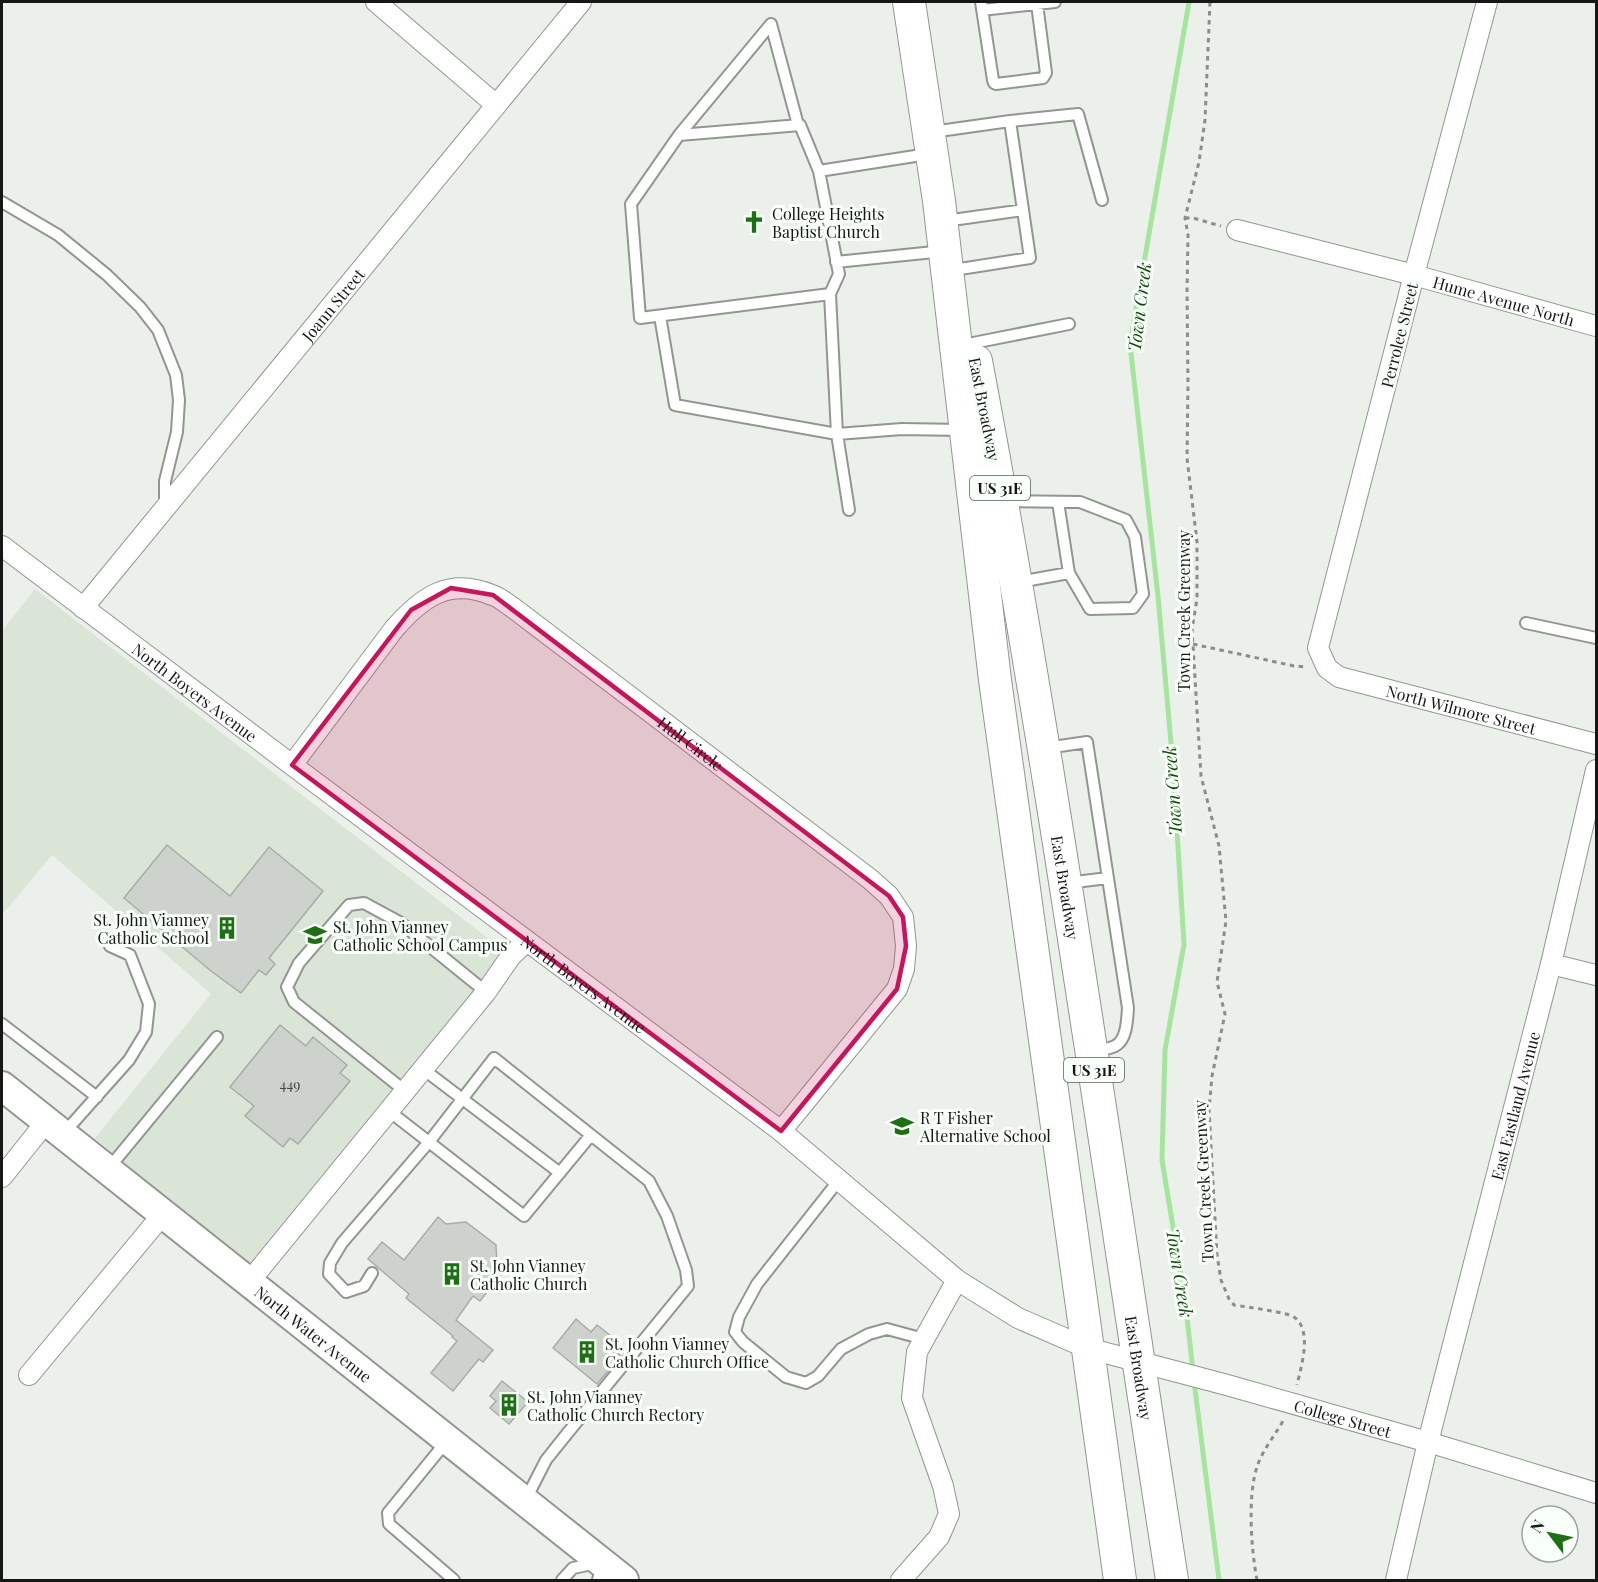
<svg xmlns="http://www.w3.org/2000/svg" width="1598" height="1582" font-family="'Playfair Display',serif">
<rect width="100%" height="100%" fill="#ebf1ea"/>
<path fill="#dae5d8" d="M35 589 511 956 257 1272 95 1138 211 994 52 855 2 915V631Z"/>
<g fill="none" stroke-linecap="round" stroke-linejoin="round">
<path stroke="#a7e4a0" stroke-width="5" d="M1189 2 1130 344 1158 596 1173 766 1184 944 1165 1050 1162 1160 1185 1300 1193 1371
M1194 1381 1219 1580"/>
</g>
<path fill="#cdd3cc" stroke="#a7ada6" stroke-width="1.5" d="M167 845 230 896 269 847 323 891 269 958 275 964 266 975 259 970 241 993 211 971 124 898Z
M280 1025 306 1046 313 1037 347 1065 340 1073 350 1081 298 1144 290 1138 283 1147 245 1116 254 1106 230 1087Z
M438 1217 446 1224 466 1222 496 1245 497 1265 504 1271 480 1301 473 1296 456 1320 493 1350 483 1362 479 1359 453 1391 431 1373 457 1341 452 1337 453 1336 406 1298 409 1294 368 1259 382 1242 404 1260Z
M576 1319 591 1332 597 1325 611 1336 605 1343 621 1356 597 1384 553 1348Z
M502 1381 528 1402 509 1424 490 1408 496 1401 490 1396Z"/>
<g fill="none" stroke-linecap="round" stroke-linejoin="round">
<g stroke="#919790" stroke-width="14">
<path id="service" d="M981 2 993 80 994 83 996 84 1043 78 1046 73 1037 4
M982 10 1055 2
M1010 121 1078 114 1102 200
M932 132 1010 121 1030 258 960 269
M679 135 771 24 798 125
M819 171 800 125 679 135 631 204 640 318 830 294
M2 202 58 235 107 275 140 307 158 330 176 375 179 400 177 432 165 481V505
M952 220 1023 210
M836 262 944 251
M660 316 675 405 837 434 830 294 839 274 819 171 928 154
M973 343 1069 324
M1003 501 1080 502 1126 520 1135 537 1143 594 1133 608 1090 609 1069 573 1019 582
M1058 502 1069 573
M849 510 837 434 902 429 962 430
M1526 623 1596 638
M1046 748 1087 742 1128 1008C1127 1020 1127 1040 1115 1046 1109 1049 1100 1050 1094 1051
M1067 883 1108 878
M2 1024 97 1097
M423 1069 560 1173
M405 1091 294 1002 287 987 299 963 349 905 364 903 401 923 486 992
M389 1111 524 1216 591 1135
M64 1133 129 1060 146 1032 149 1004 130 955 110 946
M109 1168 217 1037
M839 1180 757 1284 739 1317 735 1332 743 1342 786 1377 806 1383 818 1376 841 1349 869 1334 887 1329 924 1339
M372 1273 364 1286 346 1292 329 1274 330 1263 342 1243 429 1142 494 1058 649 1181 667 1216 686 1270 688 1286 566 1435 546 1460 525 1501
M446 1442 388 1513 389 1524 454 1580
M562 1580 573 1568 602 1562 598 1580"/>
</g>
<g stroke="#919790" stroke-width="22">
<g id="minor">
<path d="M376 2 495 104"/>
<path id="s1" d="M1487 2 1414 275 1318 648 1327 668 1339 677 1596 744"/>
<path id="s2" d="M1237 230 1414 275 1596 326"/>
<path id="s3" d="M2 546 292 765 781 1131 957 1280 1018 1318 1087 1348 1227 1385 1428 1442 1596 1493"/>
<path id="s4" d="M83 608 581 2"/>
<path id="s5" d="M292 765 394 629C422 597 449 577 492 595 499 597 506 603 512 607L870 879 889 896 903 917 906 946 904 969 897 989 781 1131"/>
<path d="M1551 964 1596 975"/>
<path d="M2 1177 46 1122"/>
<path d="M249 1282 486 992 511 956 527 941"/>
<path d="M29 1375 163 1214"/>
<path d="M901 1580 939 1537 949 1514 943 1486 912 1398 917 1352 957 1280"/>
<path id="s6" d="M1396 1580 1428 1442 1551 964 1596 770"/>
</g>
</g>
<g stroke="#919790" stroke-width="32">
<g id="secondary">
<path id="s7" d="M2 1086 624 1580"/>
</g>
</g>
<g stroke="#919790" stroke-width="34">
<g id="primary">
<path d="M909 2 939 201 995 680 1120 1580"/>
<path id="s8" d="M976 361C1052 765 1109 1174 1172 1580"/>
</g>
</g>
<path stroke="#8a8e8a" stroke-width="3" stroke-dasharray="4.5 4.5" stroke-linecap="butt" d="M1210 2 1205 120 1199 162 1185 218 1188 235 1187 291 1188 383 1187 458 1197 542V599L1192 629 1201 776 1219 846 1226 921 1217 982 1225 1014 1212 1076 1209 1109 1217 1255 1221 1280 1229 1299 1234 1305C1246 1307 1286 1312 1294 1317 1313 1330 1301 1367 1297 1385
M1185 218H1193L1221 226
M1193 644 1294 666 1307 667
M1257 1580C1251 1549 1247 1493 1258 1464 1264 1448 1276 1434 1284 1419"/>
<use href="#service" stroke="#fff" stroke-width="10"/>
<use href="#minor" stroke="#fff" stroke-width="20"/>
<use href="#secondary" stroke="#fff" stroke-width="28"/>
<use href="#primary" stroke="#fff" stroke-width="32"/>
</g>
<path fill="#c2185b" fill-opacity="0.2" stroke="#c2185b" stroke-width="4.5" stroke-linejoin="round" d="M451 588 493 595 889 896 903 917 906 946 897 989 781 1131 292 765 411 610Z"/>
<defs>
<g id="church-bare" transform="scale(1.8)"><path d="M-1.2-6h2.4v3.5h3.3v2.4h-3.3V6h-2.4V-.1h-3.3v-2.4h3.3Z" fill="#1d6e15" stroke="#f8fff8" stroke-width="2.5" paint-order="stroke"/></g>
<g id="building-bare" transform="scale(1.8)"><path d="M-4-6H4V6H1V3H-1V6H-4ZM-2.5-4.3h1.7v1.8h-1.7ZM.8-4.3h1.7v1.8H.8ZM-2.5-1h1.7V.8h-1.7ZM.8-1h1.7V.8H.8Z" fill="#1d6e15" stroke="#f8fff8" stroke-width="2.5" paint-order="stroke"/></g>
<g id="school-bare" transform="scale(1.8)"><path d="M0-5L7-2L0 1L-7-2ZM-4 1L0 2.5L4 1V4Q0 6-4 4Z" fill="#1d6e15" stroke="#f8fff8" stroke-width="2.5" paint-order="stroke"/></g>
</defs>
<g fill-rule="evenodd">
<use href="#church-bare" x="754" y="222"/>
<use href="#building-bare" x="227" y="928"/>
<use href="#school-bare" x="315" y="935"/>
<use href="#school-bare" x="902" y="1126"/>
<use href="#building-bare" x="452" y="1274"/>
<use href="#building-bare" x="587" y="1352"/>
<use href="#building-bare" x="509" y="1405"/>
</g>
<g text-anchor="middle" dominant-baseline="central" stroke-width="6" stroke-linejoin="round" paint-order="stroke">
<g font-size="14" fill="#434643">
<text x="290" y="1084">449</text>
</g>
<g fill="#f8fff8" stroke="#595d59" stroke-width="1.5">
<rect x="970" y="476" width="60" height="24" rx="4.5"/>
<rect x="1064" y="1058" width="60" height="24" rx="4.5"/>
</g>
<g font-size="15" font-weight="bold" fill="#151715">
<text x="1000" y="488">US 31E</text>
<text x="1094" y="1070">US 31E</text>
</g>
<g font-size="16" fill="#151715" stroke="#f8fff8" text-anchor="start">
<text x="772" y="213">College Heights<tspan x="772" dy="18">Baptist Church</tspan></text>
<text x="209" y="919" text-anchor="end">St. John Vianney<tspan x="209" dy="18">Catholic School</tspan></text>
<text x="333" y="926">St. John Vianney<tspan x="333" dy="18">Catholic School Campus</tspan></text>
<text x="920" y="1117">R T Fisher<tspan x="920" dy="18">Alternative School</tspan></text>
<text x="470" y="1265">St. John Vianney<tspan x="470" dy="18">Catholic Church</tspan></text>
<text x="605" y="1343">St. Joohn Vianney<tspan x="605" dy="18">Catholic Church Office</tspan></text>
<text x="527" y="1396">St. John Vianney<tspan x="527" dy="18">Catholic Church Rectory</tspan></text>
</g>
<g font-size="16" fill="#151715" stroke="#f8fff8">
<text stroke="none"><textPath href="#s2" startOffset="276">Hume Avenue North</textPath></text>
<text stroke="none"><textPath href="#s4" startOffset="393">Joann Street</textPath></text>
<text transform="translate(1399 335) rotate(-76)">Perrolee Street</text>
<text transform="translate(985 409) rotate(79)">East Broadway</text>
<text transform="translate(1183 611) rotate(-90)">Town Creek Greenway</text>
<text stroke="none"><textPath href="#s3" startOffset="242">North Boyers Avenue</textPath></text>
<text stroke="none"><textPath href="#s1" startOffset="831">North Wilmore Street</textPath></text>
<text stroke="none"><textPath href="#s5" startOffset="531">Hull Circle</textPath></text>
<text stroke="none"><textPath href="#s8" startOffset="534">East Broadway</textPath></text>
<text stroke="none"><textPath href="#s3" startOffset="728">North Boyers Avenue</textPath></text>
<text stroke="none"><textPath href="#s6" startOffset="489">East Eastland Avenue</textPath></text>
<text transform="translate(1203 1181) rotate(-93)">Town Creek Greenway</text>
<text stroke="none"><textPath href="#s7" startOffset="398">North Water Avenue</textPath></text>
<text stroke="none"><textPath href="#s8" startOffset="1020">East Broadway</textPath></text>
<text stroke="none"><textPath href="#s3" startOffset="1617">College Street</textPath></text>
</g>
<g font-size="18" font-style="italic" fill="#104d0a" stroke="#f8fff8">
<text transform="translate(1139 307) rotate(-83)">Town Creek</text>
<text transform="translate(1172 791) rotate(-94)">Town Creek</text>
<text transform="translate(1180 1273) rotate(81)">Town Creek</text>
</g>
</g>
<rect width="1598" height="1582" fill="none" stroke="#151715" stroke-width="6"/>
<g transform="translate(1550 1534) rotate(302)"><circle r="28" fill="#f8fff8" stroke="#9da29d" stroke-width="1.5"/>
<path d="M0-4.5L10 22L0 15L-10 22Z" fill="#1d6e15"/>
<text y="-9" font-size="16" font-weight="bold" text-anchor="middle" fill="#151715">N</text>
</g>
</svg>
